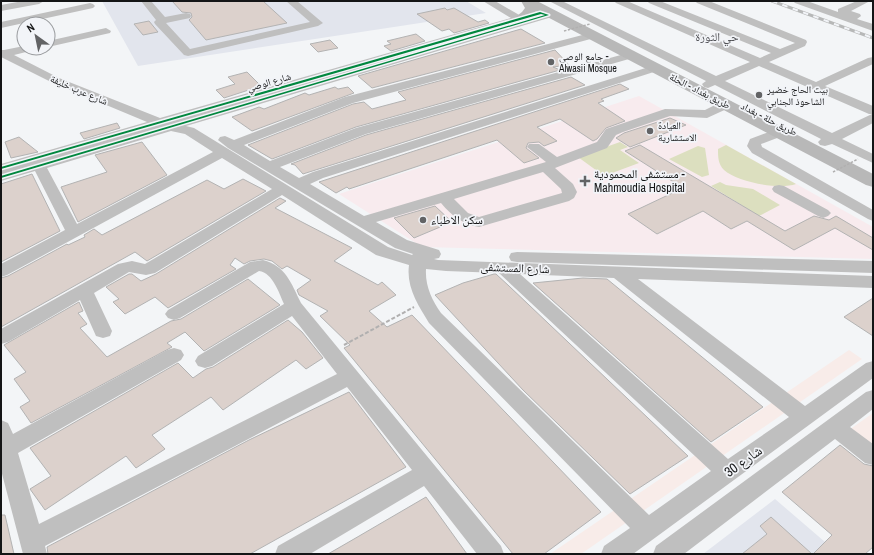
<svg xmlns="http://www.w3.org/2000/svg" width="874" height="555" font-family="'Archivo Narrow','Noto Naskh Arabic',sans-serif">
<rect width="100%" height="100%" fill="#f3f5f7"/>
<path fill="#f8ece9" d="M849 350 862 359 581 554H550Z
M873 413V444L849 430Z"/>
<path fill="#e2e5ed" d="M102 1H466L486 13 138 66Z
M775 499 839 554H703Z"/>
<path fill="#f8ebee" d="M639 96 873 227V259L422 247 339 194Z"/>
<path fill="#dcdfbf" d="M620 142 628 147 620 150 639 163 604 176 578 157Z
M726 145 796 184C779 190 737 182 724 170 718 164 718 157 718 149Z
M698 146 705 148 709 175 702 177 669 159Z
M720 182 726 185 753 189 780 205 759 216 711 186Z"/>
<path fill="#dcd1cc" stroke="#b3b3b3" d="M172 1H263L287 23 206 40 189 20 192 17 191 13 182 12Z
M445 8 447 10 454 8 478 22 485 20 489 23 454 33 449 29 442 31 417 14Z
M149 21 158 32 143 35 134 24Z
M521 29 545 43 372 88 358 76Z
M416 34 425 41 391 51 384 46 391 44 387 41Z
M330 40 338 48 318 52 310 44Z
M555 50 569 65 553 67 560 70 356 127 272 159 248 145 353 104 364 102 372 109 406 100 398 92Z
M247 72 261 86 224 98 216 90 235 84 228 77Z
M571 77 585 85 306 173 303 174 295 165 291 164 366 135Z
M620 84 629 89 601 99 604 101 598 103 625 121 606 128 597 139 593 141 560 119 537 127 557 141 544 146 539 142 528 143 526 148 539 158 524 163 497 140 349 189 347 187 336 193 319 182Z
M335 87 338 89 348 87 354 93 252 131 232 117 259 107 264 109 305 93 309 95Z
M670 118 686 125 630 147 616 138 624 133Z
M117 123 120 128 84 139 80 133Z
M19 137 38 152 11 158 5 142Z
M142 142 167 175 78 222 61 187 107 172 95 155Z
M640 145 785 231 814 216 829 220 836 216 873 238V250L835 228 794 250 747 221 731 229 703 211 657 234 628 214 683 188 625 151Z
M32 174 60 231 1 262V184Z
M243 179 266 191 147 261 135 252 1 327V278L8 276 67 244 68 245 85 237 84 235 94 229 102 235 207 180 224 189Z
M280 198 286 201 275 208 352 248 334 261 378 285 382 282 396 295 369 311 387 327 412 315 601 512 544 554H513L344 348 350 345 320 316 328 311 299 295 297 290 311 280 287 266 282 269 272 261 264 259 250 261 244 264 235 258 230 265 236 269 168 308 155 297 125 314 113 302 119 299 106 287 129 274H132L141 281 156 274Z
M435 206 452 222 414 238 394 218Z
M494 274H496L509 286 688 456 630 494 523 390 435 295 463 283Z
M583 278 607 279 763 407 711 442 533 283Z
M248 279 280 305 204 351 185 332 167 343 172 347 31 423 20 407 30 401 14 379 26 372 4 345 79 302 83 311 78 313 87 324 80 328 107 357 171 321 181 319Z
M873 298V336L844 317Z
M288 320 302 332 323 358 306 369 296 360 223 410 211 397 152 435 165 449 136 468 126 456 45 510 30 489 51 476 30 448 178 363 193 378 206 369 213 367Z
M349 392 406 467 250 554H48L47 547 249 440Z
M840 445 864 464 873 466V547L865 554H813L832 535 782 492Z
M426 497 467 554H328L354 539Z
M1 515H5L14 554H1Z
M771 517 812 554H742L767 534 760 526Z"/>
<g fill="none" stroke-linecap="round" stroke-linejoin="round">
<path stroke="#b1b0b0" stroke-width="2" stroke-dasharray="4 2" stroke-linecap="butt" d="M344 345 414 307"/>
<path fill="#bfbfbf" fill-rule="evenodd" d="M23 1H44L39 4 1 11V5Z
M141 1H151L165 17 186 13 190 14 191 16 190 18 166 23 190 49 310 22 286 1H297L323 23 318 26 188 56 184 55 155 24 154 22 156 20Z
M483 1H495L521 16 541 10 552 13 553 15 552 17 186 126 194 128 388 247 412 255 413 254 395 248 228 148 218 140 220 137 225 136 234 140 345 97 590 33H598L599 35 598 37 353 103 244 145 270 161 356 128 628 53H636L638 55 636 57 366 134 280 167 299 178 313 172 652 66H660L662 68 660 70 323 178 310 184 364 216 546 162 527 147 529 144H539L557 157 597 142 606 129 665 109 705 110 723 101H731L733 104 731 107 707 118 670 116 623 132 616 135 607 148 555 168 573 184 577 192 574 198 569 201 479 227C462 224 452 216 441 203L376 222 407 240 439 250 441 254 439 258 434 259 438 260 873 276V288L638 279 805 406 866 363 873 361V378L633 554H601L604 546 630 528 429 323C418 305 406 287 409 265L376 255 282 195 155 273 146 275 129 272 94 293 112 331 110 336 103 338 96 336 80 300 8 342 1 344V329L118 264 132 261 145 264 272 189 222 158 7 275 1 277V264L65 230 35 171 1 181V172L12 169 1 172V164L147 122 51 82 1 57V50H4L24 46V48H35L34 50 14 55 59 78 160 118 511 18ZM171 131 185 134 213 152 77 224 47 168ZM543 172 561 189 562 193 479 217 468 213 454 199ZM426 269 446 271 499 273 711 471 649 515 441 313C432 300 425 286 426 269ZM520 274 614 278 789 417 728 459Z
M549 1H562L716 76 750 62 616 3 614 1H627L760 58 771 53 649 3 647 1H660L780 49 795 43 697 3 695 1H709L806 40 807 42 805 46 769 62 816 82 868 58 873 57V64L825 86 873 106V123L842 139 873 154V163L832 144 825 146 820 145 818 142 821 139 715 85 708 88 704 87 702 84 706 81ZM759 66 869 114H872L832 133 725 81Z
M793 1H807L838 12V9L857 1H870L851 11 860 14 861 16 857 19 873 24V31L795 3Z
M90 3 93 4 95 6 93 8 1 28V22Z
M106 28 111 31 110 33 48 47V41Z
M780 128 785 129 787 132 785 135 761 144 762 147 873 210V221L868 219 752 153 747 146 750 139Z
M779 185 784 186 828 210 831 213 828 216 823 218 818 216 774 192 772 189 774 186Z
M517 252 873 261V273L517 262 511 261 509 257 511 253Z
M263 260C286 266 291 283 301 303L501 546 504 554H477L424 486 310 554H275L278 546 412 470 347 387 45 546 47 554H23L1 470V420L8 423 13 434 167 350 174 348 181 350 184 355 181 360 18 453 39 524 337 374 292 316 212 366 205 368 198 366 195 361 198 356 284 304C279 293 273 273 259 271L180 318 174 320 168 318 165 314 168 310 250 262Z
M873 390V409L850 427 873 444V465L865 463 835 439 684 554H653L656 546 866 392Z"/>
<path fill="#b8b8b8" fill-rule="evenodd" d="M521 1H537L873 174V187L866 185 536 11C531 19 525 24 515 22L513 19 522 12 525 8Z"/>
<g stroke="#b7b8b8" stroke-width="3">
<path id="rail" d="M772 1 873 38"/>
</g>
<use href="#rail" stroke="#f2f4f8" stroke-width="2" stroke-dasharray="5.5" stroke-linecap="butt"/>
<path stroke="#b1b0b0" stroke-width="1.5" stroke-dasharray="2.5 1.5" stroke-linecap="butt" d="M564 31 590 24
M833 172 858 159"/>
<g stroke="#f2f4f8" stroke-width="3">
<path id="cycleway" d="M540 12 549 15 1 178V176L545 15 541 14 1 169V167Z"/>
</g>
<use href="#cycleway" fill="#00873e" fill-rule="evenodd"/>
</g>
<g fill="#626365" stroke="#f2f4f8" stroke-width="1.5">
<circle cx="551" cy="62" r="4"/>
<circle cx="759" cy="95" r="4"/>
<circle cx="650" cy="131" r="4"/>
<path d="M583 175h4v4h4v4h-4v4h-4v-4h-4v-4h4z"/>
<circle cx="423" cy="220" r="4"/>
</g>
<g text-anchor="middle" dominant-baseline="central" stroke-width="3.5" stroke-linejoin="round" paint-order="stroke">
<g font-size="10" fill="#141516" stroke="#f2f4f8" text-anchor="start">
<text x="559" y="56">جامع الوصي -<tspan x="559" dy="12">Alwasii Mosque</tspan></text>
<text x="767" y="89">بيت الحاج خضير<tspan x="767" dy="12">الشاحوذ الجنابي</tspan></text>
<text x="658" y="125">العيادة<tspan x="658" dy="12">الاستشارية</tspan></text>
</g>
<g font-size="10" fill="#141516" stroke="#f2f4f8">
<text transform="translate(269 82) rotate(-16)">شارع الوصي</text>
<text transform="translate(79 90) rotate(23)">شارع عرب خليفة</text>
<text transform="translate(700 91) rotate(27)">طريق بغداد - الحلة</text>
<text transform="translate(769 119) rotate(27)">طريق حلة - بغداد</text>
</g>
<g font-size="12" fill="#4e4f53" stroke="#f2f4f8">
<text x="717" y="37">حي الثورة</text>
</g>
<g font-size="12" fill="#141516" stroke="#f2f4f8" text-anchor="start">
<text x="594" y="174">مستشفى المحمودية -<tspan x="594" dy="14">Mahmoudia Hospital</tspan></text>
<text x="431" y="220">سكن الاطباء</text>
</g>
<g font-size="12" fill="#141516" stroke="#f2f4f8">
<text transform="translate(515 268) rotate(2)">شارع المستشفى</text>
</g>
<g font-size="14" fill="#141516" stroke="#f2f4f8">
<text transform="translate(743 461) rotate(-36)">شارع 30</text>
</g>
</g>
<rect width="874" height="555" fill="none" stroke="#141516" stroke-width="4"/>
<g transform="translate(36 36) rotate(327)"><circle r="19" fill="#f2f4f8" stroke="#999b9e"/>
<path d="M0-3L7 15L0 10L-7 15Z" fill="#626365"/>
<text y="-6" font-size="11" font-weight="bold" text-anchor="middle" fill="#141516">N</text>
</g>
</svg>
